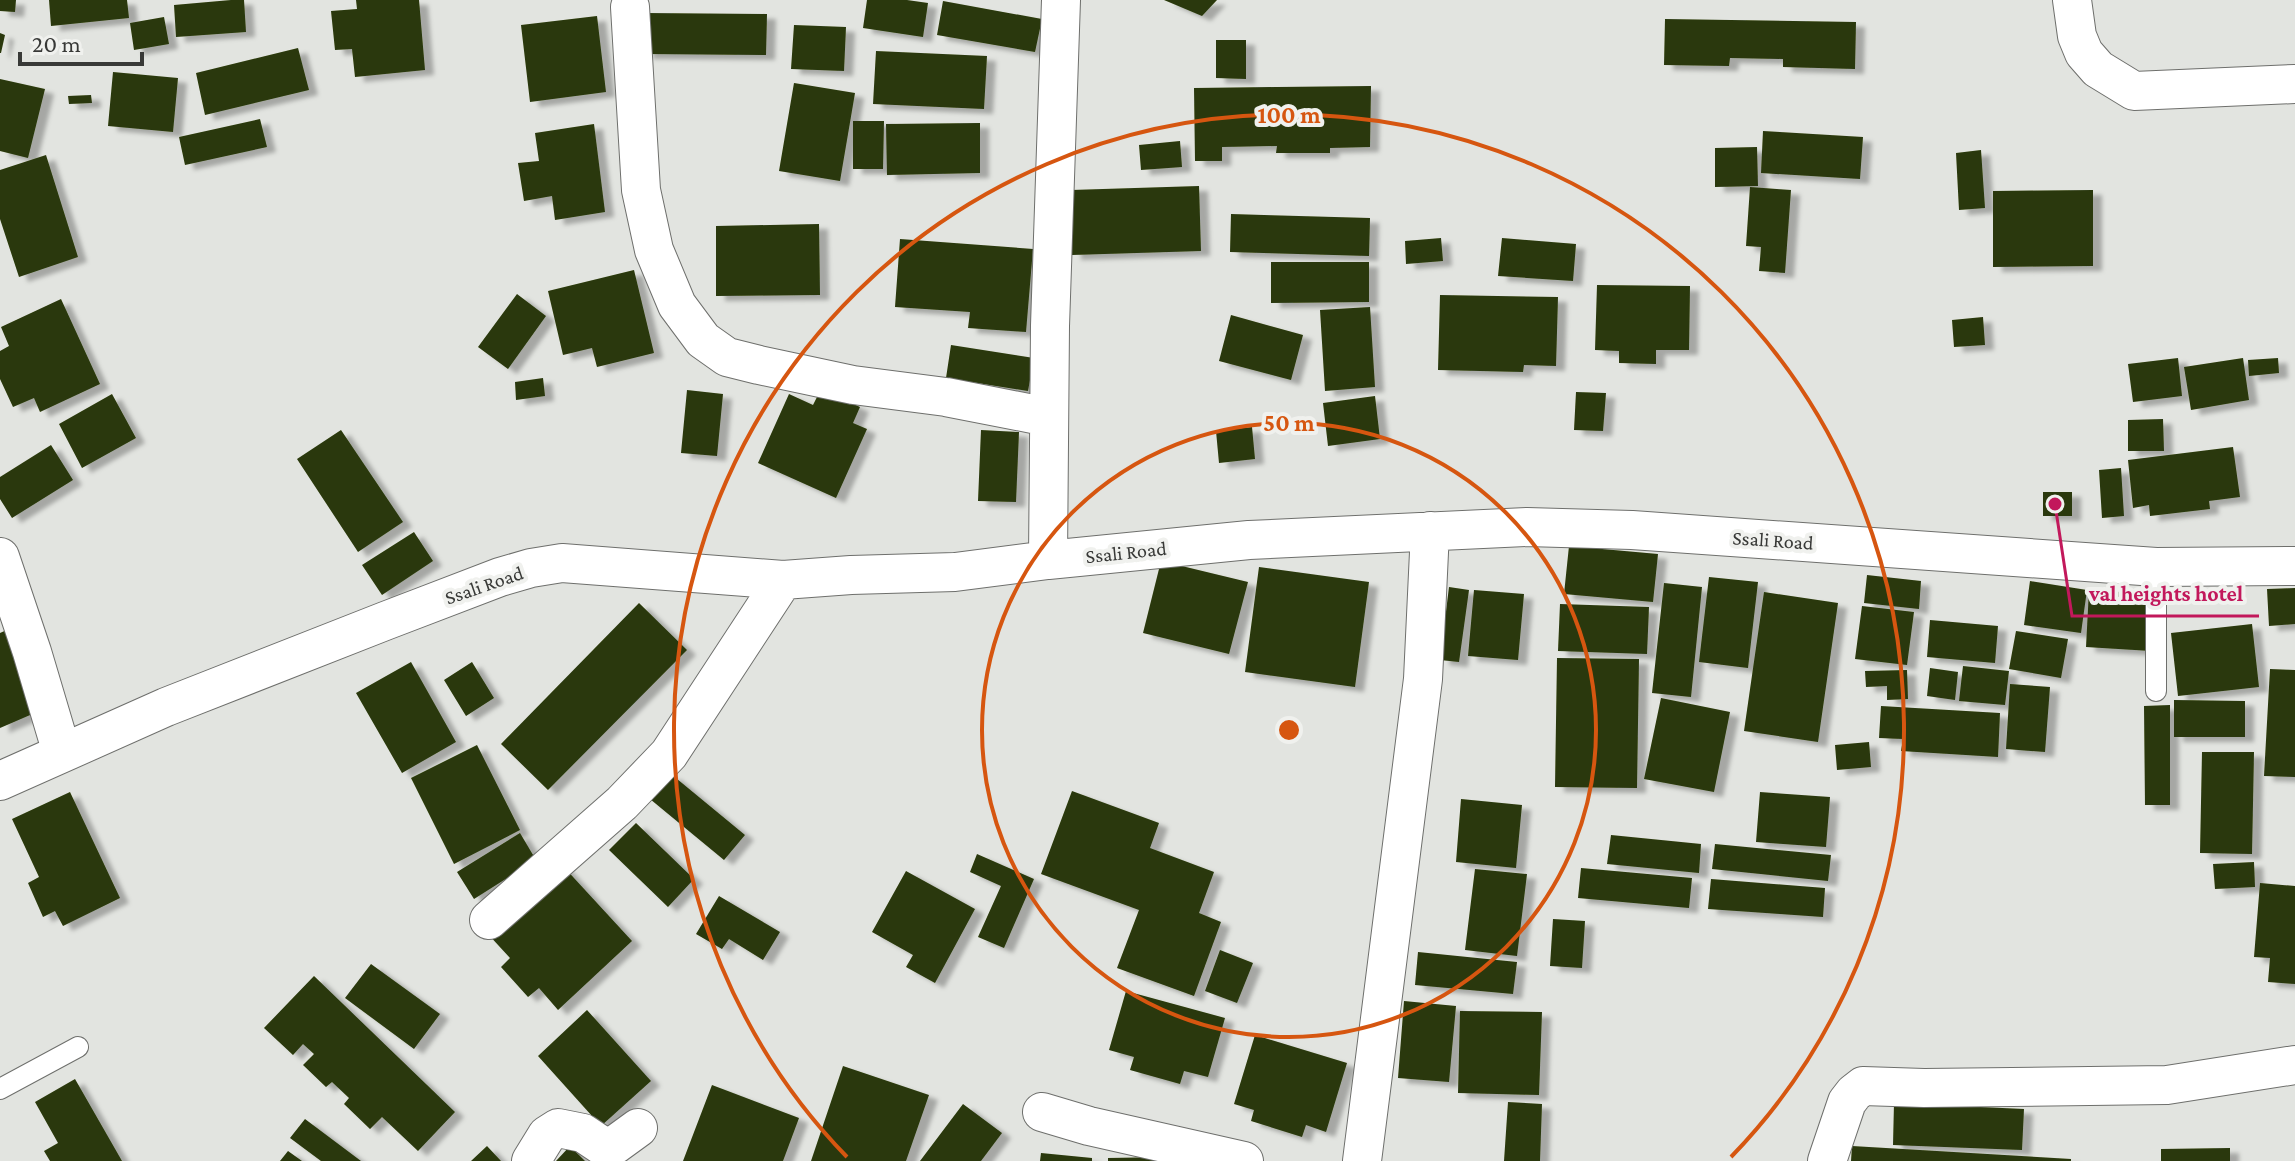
<svg xmlns="http://www.w3.org/2000/svg" width="2295" height="1161" font-family="'Crimson Pro',serif">
<defs>
<filter id="shadow"><feDropShadow dx="9" dy="5" stdDeviation="2" flood-color="#0004"/></filter>
</defs>
<rect width="100%" height="100%" fill="#e2e4e0"/>
<path fill="#293809" filter="url(#shadow)" d="M0 0H16L15 12 0 11Z
M49 0H127L129 18 51 26Z
M231 0H244L246 32 176 37 174 5Z
M356 0H419L425 70 355 77 352 49 335 50 331 11 357 9Z
M867 0H907L928 3 923 37 863 28Z
M1164 0H1217L1202 16Z
M943 1 1042 19 1035 52 937 35Z
M645 13 767 14 766 55 644 54Z
M597 16 606 92 530 102 521 25Z
M164 17 169 44 134 50 130 23Z
M1665 19 1856 22 1855 69 1783 67V59L1730 58 1729 66 1664 65Z
M794 25 846 27 844 71 791 69Z
M0 33 5 35 1 53H0Z
M1216 40H1246V79L1216 78Z
M298 48 309 90 205 115 196 73Z
M876 51 987 56 984 109 873 104Z
M113 72 178 78 173 132 108 126Z
M0 79 45 89 28 158 0 151Z
M794 83 855 93 840 181 779 171Z
M1371 86 1370 147 1330 148V153H1276L1277 146 1222 147V161H1195L1194 88Z
M91 95 92 103 69 104 68 96Z
M260 119 267 147 185 165 179 137Z
M853 121H884L883 169H853Z
M980 123V173L887 175 886 124Z
M594 124 605 212 555 220 552 196 524 201 518 163 539 161 535 133Z
M1763 131 1863 137 1860 179 1761 173Z
M1180 141 1182 167 1141 170 1139 145Z
M1757 147 1758 186 1715 187V148Z
M1981 150 1985 208 1959 210 1956 153Z
M46 155 78 257 19 277 0 219V170Z
M1199 186 1201 251 1072 255 1071 190Z
M1750 187 1791 190 1785 273 1759 271 1761 247 1746 246Z
M2093 190V266L1993 267V191Z
M1231 214 1370 218 1369 256 1230 252Z
M819 224 820 295 716 296V226Z
M1441 238 1443 261 1406 264 1405 241Z
M1502 238 1576 244 1573 281 1498 276Z
M900 239 1033 249 1026 332 968 328 970 312 895 307Z
M1271 262H1369V302L1271 303Z
M634 270 654 353 597 367 592 348 563 355 548 291Z
M1597 285 1690 286 1689 350H1656V364L1619 363V351L1595 350Z
M517 294 546 316 508 369 478 347Z
M1440 295 1558 297 1556 366 1524 365 1523 372 1438 370Z
M61 299 100 384 40 412 34 398 13 407 0 379V351L9 346 1 327Z
M1370 307 1375 387 1325 391 1320 310Z
M1231 315 1303 335 1291 380 1219 361Z
M1983 317 1985 345 1954 347 1952 320Z
M951 345 1034 358 1028 391 946 378Z
M2178 358 2182 396 2133 402 2128 364Z
M2243 358 2249 400 2191 410 2184 367Z
M2278 358 2279 373 2249 376 2248 360Z
M543 378 545 396 516 400 515 382Z
M821 389 860 407 853 423 867 429 836 498 758 463 789 394 813 405Z
M687 390 723 394 717 456 681 453Z
M1576 392 1606 393 1603 431 1574 430Z
M112 394 136 438 82 468 59 424Z
M1375 396 1380 439 1328 446 1323 403Z
M2163 419 2164 451H2128V420Z
M1252 427 1255 459 1219 463 1216 431Z
M341 430 403 522 358 552 297 459Z
M981 430 1019 432 1016 502 978 501Z
M51 445 73 480 12 518 0 499V477Z
M2233 447 2240 497 2209 501 2210 509 2150 516 2149 505 2133 508 2128 460Z
M2121 468 2124 516 2102 518 2099 470Z
M2043 492H2072V516H2043Z
M414 532 433 561 382 595 362 565Z
M1569 546 1658 554 1653 602 1564 594Z
M1161 561 1248 582 1229 654 1143 633Z
M1259 567 1369 582 1355 687 1245 672Z
M1867 575 1921 581 1919 609 1864 603Z
M1709 577 1758 582 1748 668 1699 662Z
M2030 581 2087 590 2081 633 2024 625Z
M1664 583 1702 587 1691 697 1652 693Z
M1449 587 1469 590 1459 662 1440 660Z
M2295 588V624L2269 626 2267 589Z
M1474 590 1524 594 1518 660 1468 656Z
M2089 590 2154 594 2151 651 2086 647Z
M1764 592 1838 603 1818 742 1744 731Z
M639 603 687 650 548 790 501 744Z
M1560 604 1649 607 1647 654 1558 651Z
M1862 606 1914 612 1907 665 1855 659Z
M1930 620 1998 626 1995 663 1927 657Z
M2252 624 2259 687 2178 696 2171 633Z
M9 629 44 709 0 728V633Z
M2016 631 2068 639 2061 678 2009 669Z
M1557 658 1639 659 1637 788 1555 787Z
M411 662 456 742 402 773 356 693Z
M472 662 494 698 466 716 444 680Z
M1963 666 2009 671 2005 705 1959 701Z
M1930 668 1958 672 1955 700 1927 696Z
M2270 669 2295 670V777L2264 776Z
M1907 670 1908 699 1887 700V686L1866 687 1865 671Z
M2010 684 2050 687 2045 752 2006 749Z
M1661 698 1730 712 1714 792 1644 779Z
M2174 700 2245 701V737H2174Z
M2170 705V805H2145L2144 706Z
M1881 706 2000 713 1998 757 1901 751 1903 739 1879 738Z
M1869 742 1871 767 1837 770 1835 745Z
M477 745 520 830 454 864 411 778Z
M2202 752H2254L2252 854 2200 853Z
M671 774 745 835 724 860 650 799Z
M1072 791 1159 823 1150 848 1214 872 1199 913 1221 922 1194 996 1117 968 1139 910 1041 874Z
M70 792 120 898 63 926 55 911 43 917 28 883 39 877 12 819Z
M1760 792 1830 797 1826 847 1756 842Z
M1461 799 1522 805 1516 868 1456 862Z
M636 823 694 879 668 907 609 850Z
M520 833 536 860 474 899 457 872Z
M1611 835 1701 844 1699 873 1607 864Z
M1715 844 1831 855 1828 881 1712 869Z
M977 854 1034 879 1004 948 978 937 1001 886 970 872Z
M2254 862 2255 887 2215 889 2213 864Z
M562 865 632 941 558 1010 539 988 528 997 501 967 510 958 487 933Z
M1581 868 1692 878 1689 908 1578 898Z
M1475 869 1527 874 1517 956 1465 950Z
M906 871 975 909 935 983 906 967 913 955 872 932Z
M1711 879 1825 888 1823 917 1708 909Z
M2260 883 2295 886V984L2268 982 2270 958 2254 957Z
M719 896 780 932 763 960 729 939 722 949 696 934Z
M1553 919 1585 921 1582 968 1550 966Z
M1220 950 1253 963 1237 1003 1205 991Z
M1418 952 1517 962 1513 994 1415 985Z
M371 964 440 1014 414 1049 345 998Z
M314 976 455 1112 418 1151 382 1117 370 1129 344 1104 349 1098 332 1082 326 1087 303 1065 314 1054 303 1044 293 1055 264 1028Z
M1126 991 1225 1018 1208 1077 1184 1071 1180 1084 1130 1070 1134 1057 1109 1050Z
M1404 1001 1456 1006 1449 1082 1398 1078Z
M587 1010 651 1081 601 1126 538 1056Z
M1460 1011 1542 1012 1539 1095 1458 1093Z
M1255 1035 1347 1063 1326 1132 1306 1125 1302 1137 1251 1121 1254 1110 1234 1104Z
M843 1066 929 1095 906 1161H811Z
M75 1079 122 1161H50L44 1151 58 1143 35 1102Z
M712 1085 799 1118 783 1161H683Z
M1508 1102 1542 1104 1540 1161H1504Z
M1894 1103 2024 1109 2022 1150 1893 1145Z
M963 1104 1002 1133 981 1161H920Z
M305 1119 361 1161H321L290 1138Z
M487 1146 501 1161H471Z
M570 1146 585 1161H556Z
M1852 1146 2071 1159V1161H1851Z
M2230 1148V1161H2161V1149Z
M288 1151 302 1161H280Z
M1041 1153 1092 1158V1161H1040Z
M1166 1157V1161H1108V1158Z"/>
<g fill="none" stroke-linecap="round" stroke-linejoin="round">
<g stroke="#6e6f6c" stroke-width="22">
<path id="lane" d="M2156 691V567
M0 1089 78 1047"/>
</g>
<g stroke="#6e6f6c" stroke-width="40">
<path id="street" d="M2072 0 2077 36 2084 53 2098 69 2134 91 2295 84
M630 7 641 190 654 250 677 305 703 340 727 357 759 365 853 385 946 397 1048 417
M0 557 32 652 62 753
M1048 560 1050 326 1061 0
M0 781 166 707 385 621 500 577 531 568 562 563 783 580 851 575 955 572 1048 560 1249 540 1527 527 1632 530 2156 567 2295 566
M489 920 622 803 669 754 783 580
M1042 1112 1089 1126 1244 1161
M531 1161 547 1135 558 1128 583 1133 604 1147 616 1144 638 1128
M1362 1161 1423 679 1430 531
M1827 1161 1847 1102 1854 1093 1863 1086 1924 1088 2167 1085 2295 1065"/>
</g>
<use href="#lane" stroke="#fff" stroke-width="20"/>
<use href="#street" stroke="#fff" stroke-width="38"/>
</g>
<g fill="none" stroke="#d65610" stroke-width="4">
<circle cx="1289" cy="730" r="307"/>
<path d="M847 1157A615 615 0 1 1 1731 1157"/>
</g>
<g text-anchor="middle" dominant-baseline="central" stroke-width="8" stroke-linejoin="round" paint-order="stroke">
<g font-size="20" fill="#383937" stroke="#f0f1ee">
<text transform="translate(1773 540) rotate(4)">Ssali Road</text>
<text transform="translate(1126 552) rotate(-6)">Ssali Road</text>
<text transform="translate(484 585) rotate(-19)">Ssali Road</text>
</g>
</g>
<circle cx="1289" cy="730" r="12" fill="#d65610" stroke="#f0f1ee" stroke-width="4"/>
<g font-size="24" text-anchor="middle" font-weight="bold" fill="#d65610" stroke="#f0f1ee" stroke-width="8" stroke-linejoin="round" paint-order="stroke">
<text x="1289" y="123">100 m</text>
<text x="1289" y="431">50 m</text>
</g>
<path fill="none" stroke="#c2185b" stroke-width="3" d="M2055 504L2072 616H2259"/>
<circle fill="#c2185b" stroke="#f0f1ee" stroke-width="3" cx="2055" cy="504" r="8"/>
<g font-size="22" text-anchor="middle" font-weight="bold" fill="#c2185b" stroke="#f0f1ee" stroke-width="8" stroke-linejoin="round" paint-order="stroke">
<text x="2166" y="601">val heights hotel</text>
</g>
<path d="M20 52v12h122v-12" fill="none" stroke="#383937" stroke-width="4"/>
<text x="32" y="52" font-size="24" fill="#383937" stroke="#f0f1ee" stroke-width="6" paint-order="stroke">20 m</text>
</svg>
